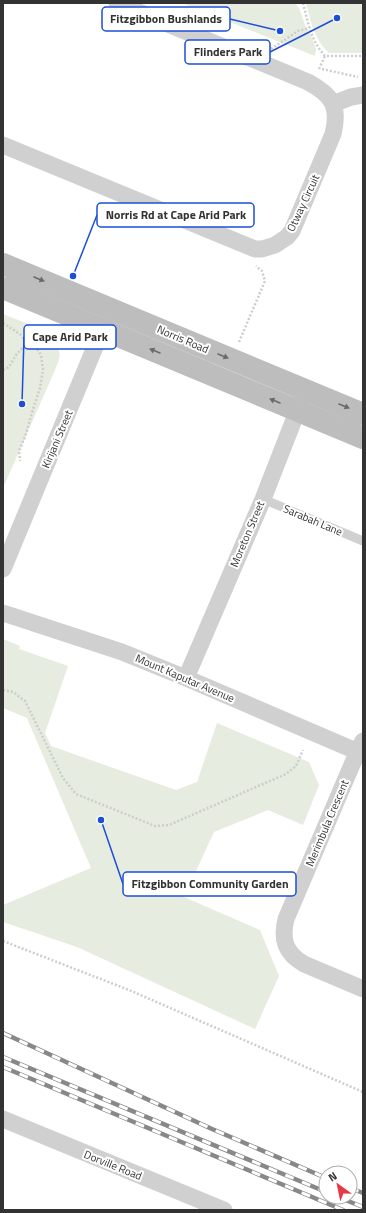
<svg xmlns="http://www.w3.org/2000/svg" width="366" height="1213" font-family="'Titillium Web',sans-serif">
<rect width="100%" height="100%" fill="#fff"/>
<path fill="#e6ecdf" d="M182 3H295L300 10 305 25 312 38 316 49 315 56Z
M306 3H363V53H329C314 39 311 22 306 3Z
M3 314C21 322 55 330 59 351 61 357 57 365 55 370L3 488Z
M3 639 20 646 19 649 68 666 45 733 51 746 176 790 197 782 217 723 309 762 319 785 303 825 268 810 214 832 184 897 260 930 279 976 255 1029 77 947 3 922V905L91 868 27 718 3 708Z"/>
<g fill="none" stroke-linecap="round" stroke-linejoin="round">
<path stroke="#cdcdcd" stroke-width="2.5" stroke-dasharray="2 2" stroke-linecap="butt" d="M303 3C308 22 311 41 325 56H363
M271 49 298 31 310 28
M319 69 325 56
M322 69 358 77
M3 323 21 335 27 343 35 346 41 355 43 369 40 388 34 406 25 437 19 451 20 461
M239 342 265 281 262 271 256 266
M35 347 66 338
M3 370 9 367 16 355 27 343
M3 690 13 692 25 701 63 778 76 794 155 826 169 825 286 774 296 766 303 750
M3 941 129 990 363 1092"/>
<path stroke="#d0d0d0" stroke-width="9" d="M263 499 363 541"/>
<path stroke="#d0d0d0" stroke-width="17" d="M333 104 351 97 363 95
M3 145 255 249H262L275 245 287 237 292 231 333 134C340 106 332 95 308 82L117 3
M3 569 107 318
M3 613 122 652 186 678 363 754
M186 678 263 499 302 399
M363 741 354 760 286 919C281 939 285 953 304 964L363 989
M3 1119 224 1210"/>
<path stroke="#bdbdbd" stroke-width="22" d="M3 264 363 414
M3 288 363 438"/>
<g stroke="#888" stroke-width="4.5">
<path id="rail" d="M3 1033 212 1129 326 1178
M3 1057 326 1192
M3 1067 343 1210
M350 1188 363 1193
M338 1197 363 1207"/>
</g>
<use href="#rail" stroke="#fff" stroke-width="3" stroke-dasharray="9" stroke-linecap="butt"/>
</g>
<defs><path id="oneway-solid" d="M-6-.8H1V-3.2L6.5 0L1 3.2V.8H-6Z"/></defs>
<g fill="#6a6a6a">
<use href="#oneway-solid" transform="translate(39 279) rotate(23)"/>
<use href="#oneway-solid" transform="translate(155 351) rotate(-157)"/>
<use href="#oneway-solid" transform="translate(223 356) rotate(23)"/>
<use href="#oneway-solid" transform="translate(275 401) rotate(-157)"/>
<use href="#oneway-solid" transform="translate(344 406) rotate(23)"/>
</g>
<g text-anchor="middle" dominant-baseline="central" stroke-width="4" stroke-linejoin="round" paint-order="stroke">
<g font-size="11" fill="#333" stroke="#fff">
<text transform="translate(303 203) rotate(-65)">Otway Circuit</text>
<text transform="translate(183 339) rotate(23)">Norris Road</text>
<text transform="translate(57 439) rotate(-67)">Kirijani Street</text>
<text transform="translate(313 520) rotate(23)">Sarabah Lane</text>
<text transform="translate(247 534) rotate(-67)">Moreton Street</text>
<text transform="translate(185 678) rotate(23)">Mount Kaputar Avenue</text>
<text transform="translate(327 823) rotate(-67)">Merimbula Crescent</text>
<text transform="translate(113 1165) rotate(22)">Dorville Road</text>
</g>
</g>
<path fill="none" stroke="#1d4ed8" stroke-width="1.5" d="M280 31L230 19M337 18L270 52M73 276L97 215M22 404L24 337M101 820L123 884"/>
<g fill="#1d4ed8" stroke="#fff" stroke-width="1.5">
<circle cx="280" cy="31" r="4"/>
<circle cx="337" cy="18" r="4"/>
<circle cx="73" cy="276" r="4"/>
<circle cx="22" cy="404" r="4"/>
<circle cx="101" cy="820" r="4"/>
</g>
<g fill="#fff" stroke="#1d4ed8" stroke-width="1.5">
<rect x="102" y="7" width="128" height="24" rx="4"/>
<rect x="185" y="40" width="85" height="24" rx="4"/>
<rect x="97" y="203" width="157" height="24" rx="4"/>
<rect x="24" y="325" width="92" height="24" rx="4"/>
<rect x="123" y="872" width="173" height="24" rx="4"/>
</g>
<g font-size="12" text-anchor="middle" font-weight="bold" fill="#333">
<text x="166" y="23">Fitzgibbon Bushlands</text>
<text x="228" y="56">Flinders Park</text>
<text x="176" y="219">Norris Rd at Cape Arid Park</text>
<text x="70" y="341">Cape Arid Park</text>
<text x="210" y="888">Fitzgibbon Community Garden</text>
</g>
<rect width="366" height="1213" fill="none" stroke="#333333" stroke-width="8"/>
<g transform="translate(338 1185) rotate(327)"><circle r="19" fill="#ffffff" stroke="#adadad"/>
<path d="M0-3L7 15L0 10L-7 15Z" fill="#e63946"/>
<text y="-6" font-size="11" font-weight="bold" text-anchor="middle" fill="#333333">N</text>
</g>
</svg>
